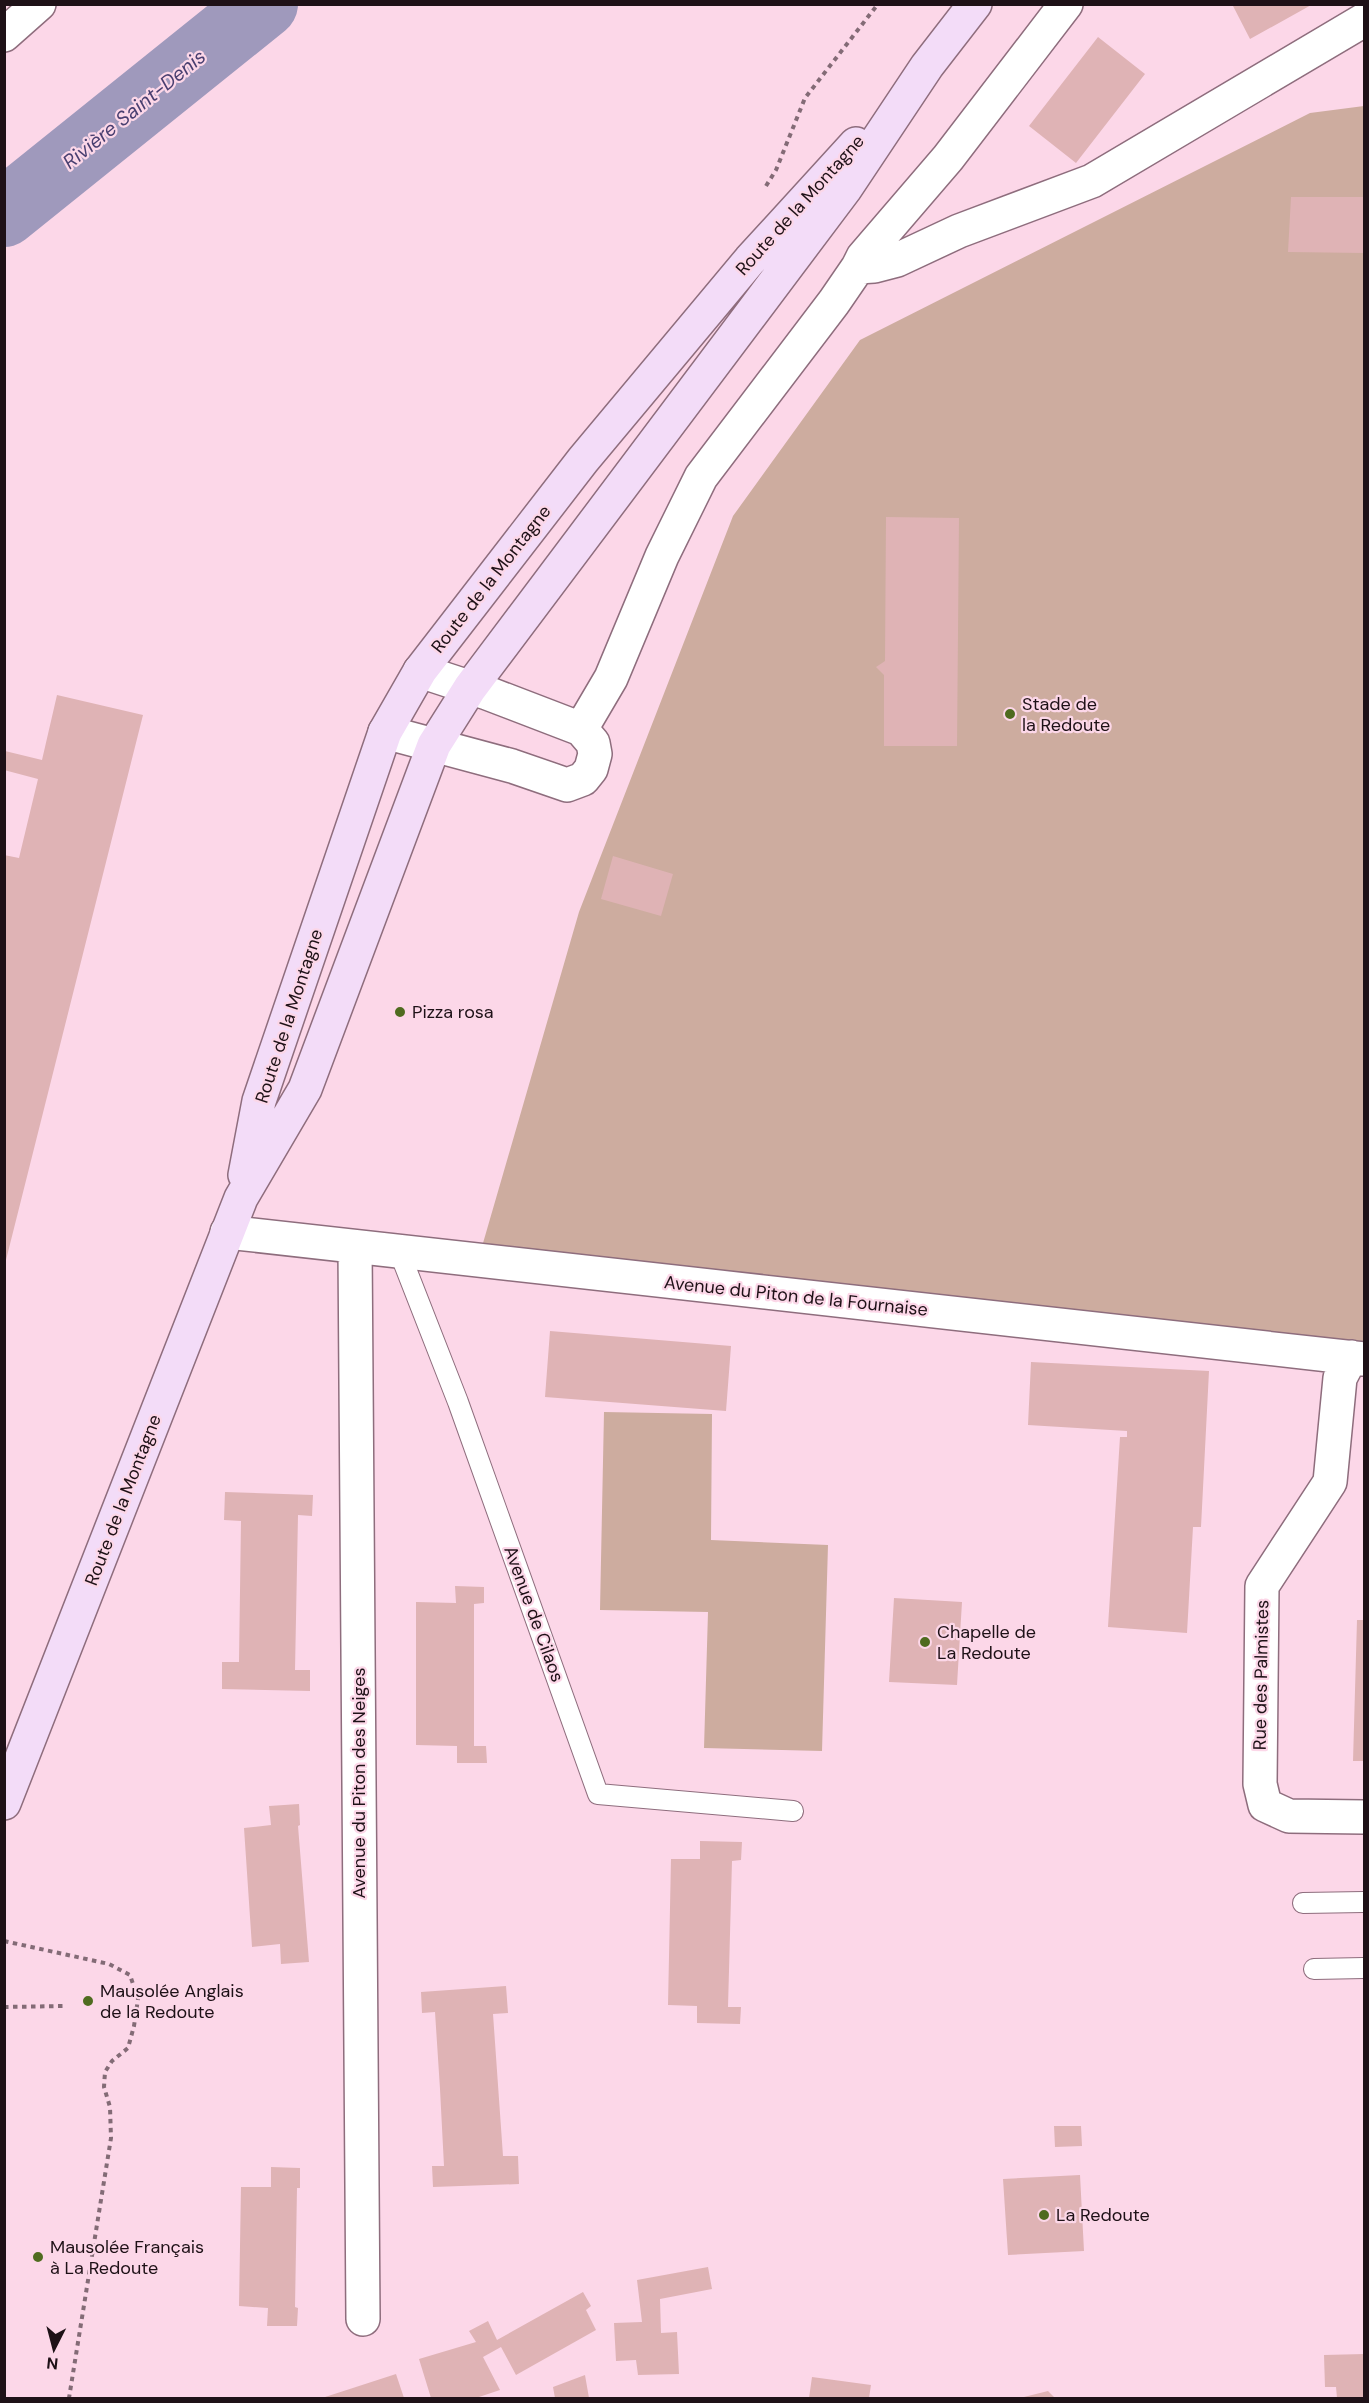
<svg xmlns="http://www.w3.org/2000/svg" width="1369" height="2403" font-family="'DM Sans',sans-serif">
<rect width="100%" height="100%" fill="#fcd7e8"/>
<path fill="#cdac9f" d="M1364 106V1344L481 1250 579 912 733 516 860 340 1310 113Z
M604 1412 712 1414 711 1540 828 1545 822 1751 704 1748 708 1612 600 1610Z"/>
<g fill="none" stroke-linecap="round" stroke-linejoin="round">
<path stroke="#9f99bc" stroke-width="68" d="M4 213 264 4"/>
</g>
<path fill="#dfb3b5" d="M1232 4H1313L1250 39Z
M1098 37 1145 74 1076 163 1029 126Z
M1291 197H1364V253L1288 252Z
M886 517 959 518 957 746H884V675L876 667 885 661Z
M57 695 143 715 5 1264 4 855 19 858 38 779 4 770V755L5 751 42 760Z
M613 856 673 874 661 916 601 899Z
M550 1331 731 1346 726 1411 545 1397Z
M1031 1362 1209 1371 1201 1527H1193L1187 1633 1108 1627 1120 1437H1127V1431L1028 1425Z
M225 1492 313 1495 312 1516 298 1515 295 1670H310V1691L222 1689V1662H239L241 1521 224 1520Z
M455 1586 484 1587V1603L474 1604V1746H486L487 1763H457V1746L416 1745V1602L456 1603Z
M894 1598 962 1602 957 1685 889 1682Z
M1357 1620H1364V1761H1353Z
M299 1804 300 1825 298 1826 309 1962 281 1964 280 1944 252 1947 244 1828 271 1825 269 1806Z
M700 1841 742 1842 741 1860 732 1861 728 2007H741L740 2024 697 2023V2006L668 2005 671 1859H700Z
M506 1986 508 2013 493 2014 503 2156H518L519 2184 433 2187 432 2166H444L440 2089 435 2012 422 2013 421 1992Z
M1054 2126H1081L1082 2146 1055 2147Z
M271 2167 300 2168V2188H297L295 2307 298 2308 297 2326H267L268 2308 239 2306 241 2187H271Z
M1080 2175 1084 2251 1008 2255 1003 2179Z
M708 2267 712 2289 660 2299 661 2333 677 2332 679 2374 638 2375 636 2360 616 2361 614 2323 642 2322 637 2280Z
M583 2292 591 2306 586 2310 596 2330 516 2375 501 2347 483 2357 500 2390 476 2398H431L419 2359 476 2342 469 2331 488 2321 497 2340Z
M1364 2354V2398H1337L1336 2387H1325L1324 2355Z
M396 2374 404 2398H322Z
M585 2375 589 2398H555L553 2387Z
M812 2377 871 2385 869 2398H809Z
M1048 2391 1055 2398H1020Z"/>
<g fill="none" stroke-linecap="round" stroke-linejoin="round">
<g stroke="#8e6d7d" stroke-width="22">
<path id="lane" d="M399 1251 458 1402 598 1794 793 1811
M1303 1903 1364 1902
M1314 1969 1364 1968"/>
</g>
<g stroke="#8e6d7d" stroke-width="36">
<path id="street" d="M1066 4 948 158 863 257 858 267 874 266 897 260 959 231 1092 181 1364 20
M4 35 39 4
M581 729 611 678 662 556 701 477 834 302 858 267
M385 732 512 766 567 785 583 779 591 769 595 754 593 743 581 729 487 693 420 671
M227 1232 1364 1359
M355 1247 363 2319
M1351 1357 1340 1378 1330 1482 1262 1586 1260 1784 1265 1805 1289 1816 1364 1817"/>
</g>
<g stroke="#8e6d7d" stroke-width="36">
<path id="secondary" d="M245 1175 259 1101 385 732 420 671 583 460 750 260 856 144
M4 1803 241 1198 305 1089 434 745 470 688 845 189 927 66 975 4"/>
</g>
<path stroke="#836b76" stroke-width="4" stroke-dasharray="4.5 4.5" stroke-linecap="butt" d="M766 186 776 170 805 98 878 4
M4 1941 109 1964 130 1975 138 1999 134 2026 128 2048 112 2061 105 2072 104 2087 110 2107 111 2138 69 2398
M4 2007 65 2006"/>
<use href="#lane" stroke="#fff" stroke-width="20"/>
<use href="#street" stroke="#fff" stroke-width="33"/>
<use href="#secondary" stroke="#f3dcf8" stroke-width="33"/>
</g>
<g fill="#4f6b1f" stroke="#fcd7e8" stroke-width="2">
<circle cx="1010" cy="714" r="6"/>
<circle cx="400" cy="1012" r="6"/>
<circle cx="925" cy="1642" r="6"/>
<circle cx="88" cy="2001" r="6"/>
<circle cx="1044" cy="2215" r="6"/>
<circle cx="38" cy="2257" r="6"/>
</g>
<g text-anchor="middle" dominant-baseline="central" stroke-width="4.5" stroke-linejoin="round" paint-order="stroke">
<g font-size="18" fill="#1e1117" stroke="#fcd7e8">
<text transform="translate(800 205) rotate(-48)">Route de la Montagne</text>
<text transform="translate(491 579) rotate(-52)">Route de la Montagne</text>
<text transform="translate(289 1016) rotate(-72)">Route de la Montagne</text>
<text transform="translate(796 1296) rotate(6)">Avenue du Piton de la Fournaise</text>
<text transform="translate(123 1500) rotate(-69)">Route de la Montagne</text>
<text transform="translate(534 1614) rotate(70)">Avenue de Cilaos</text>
<text transform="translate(1261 1675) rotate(-89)">Rue des Palmistes</text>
<text transform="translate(359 1783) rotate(-90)">Avenue du Piton des Neiges</text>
</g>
<g font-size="18" fill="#1e1117" stroke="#fcd7e8" text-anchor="start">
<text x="1022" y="704">Stade de<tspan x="1022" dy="21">la Redoute</tspan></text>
<text x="412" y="1012">Pizza rosa</text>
<text x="937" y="1632">Chapelle de<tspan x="937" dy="21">La Redoute</tspan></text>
<text x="100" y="1991">Mausolée Anglais<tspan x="100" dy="21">de la Redoute</tspan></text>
<text x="1056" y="2215">La Redoute</text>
<text x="50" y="2247">Mausolée Français<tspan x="50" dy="21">à La Redoute</tspan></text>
</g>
<g font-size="20" font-style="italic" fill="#493f70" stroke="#fcd7e8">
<text transform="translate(134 109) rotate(-39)">Rivière Saint-Denis</text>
</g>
</g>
<rect width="1369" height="2403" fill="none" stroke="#1e1117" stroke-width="12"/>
<g transform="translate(54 2349) rotate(186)" stroke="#fcd7e8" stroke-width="4.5" paint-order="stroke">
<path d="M0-4.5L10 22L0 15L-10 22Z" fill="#1e1117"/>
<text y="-9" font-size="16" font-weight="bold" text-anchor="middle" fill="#1e1117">N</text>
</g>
</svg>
